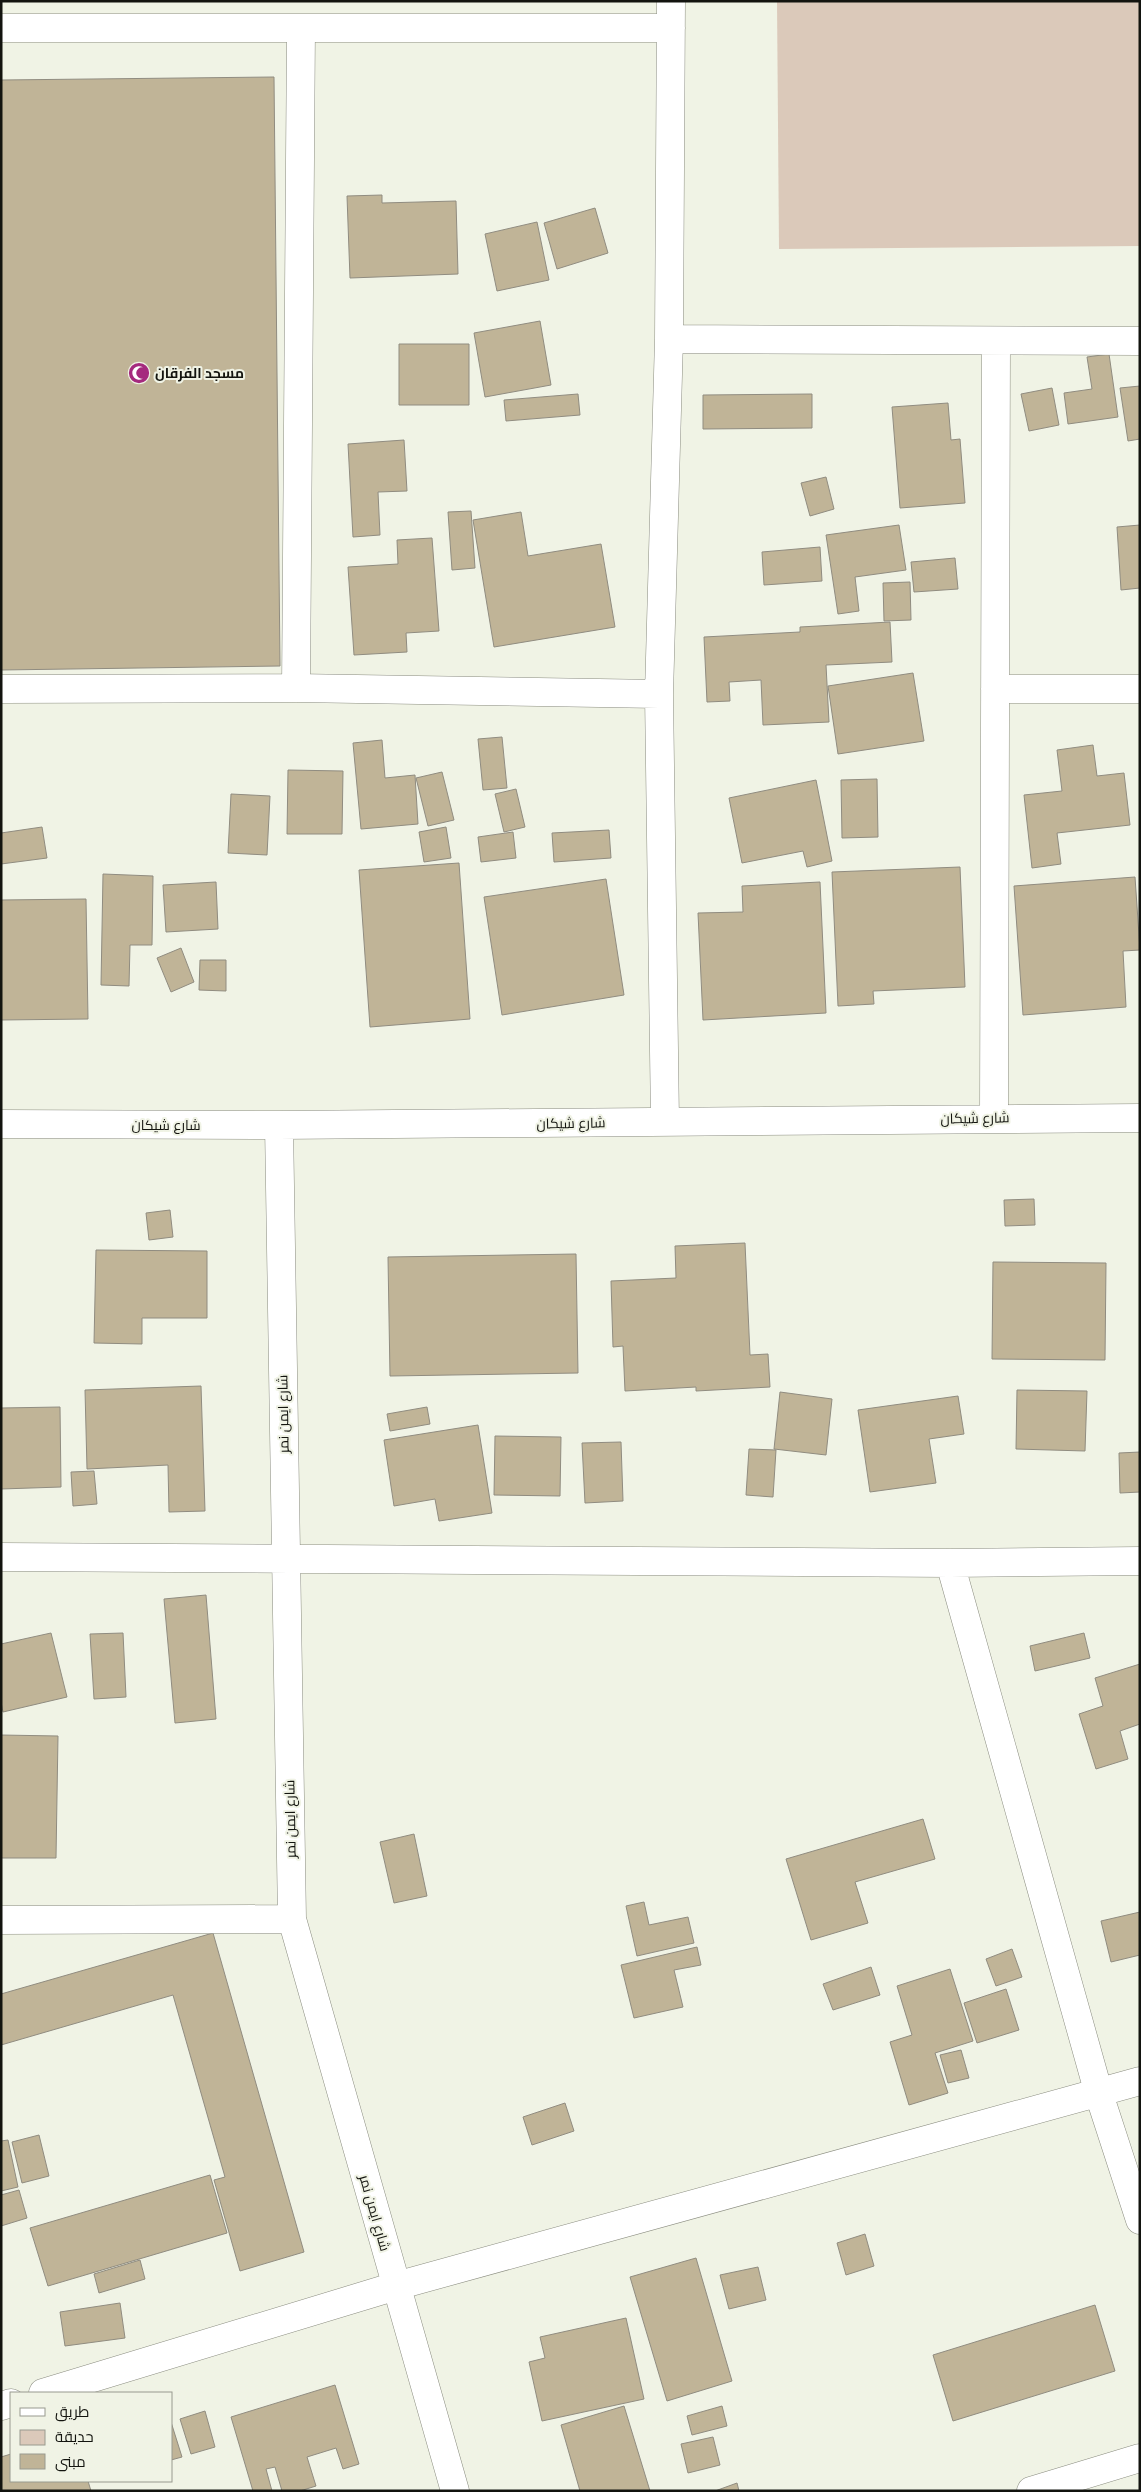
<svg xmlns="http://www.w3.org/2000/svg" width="1141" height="2492" font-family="'PT Sans',Cairo,sans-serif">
<rect width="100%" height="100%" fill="#f0f3e5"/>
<path fill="#dbc9ba" d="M777 1H1140V246L779 249Z"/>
<path fill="#c0b497" stroke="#908c80" d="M274 77 280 666 1 670V80Z
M382 195V203L456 201 458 274 350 278 347 196Z
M595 208 608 253 557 269 544 223Z
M537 222 549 280 497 291 485 234Z
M540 321 551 385 485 397 474 333Z
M399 344H469V405H399Z
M1109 354 1118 417 1068 424 1064 393 1092 389 1087 357Z
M1140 386V439L1128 441 1120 388Z
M1052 388 1059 425 1029 431 1021 394Z
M578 394 580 415 506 421 504 400Z
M812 394V428L703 429V395Z
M948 403 951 440 960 439 965 503 900 508 892 407Z
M404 440 407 491 378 492 380 535 353 537 348 444Z
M826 477 834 509 810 516 801 483Z
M471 511 475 568 452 570 448 512Z
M521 512 528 556 601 544 615 627 494 647 473 520Z
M899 525 906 570 855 577 859 611 838 614 826 535Z
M1140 525V588L1121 590 1117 527Z
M432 538 439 631 406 633 407 652 354 655 348 567 398 564 397 540Z
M820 547 822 581 764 585 762 552Z
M955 558 958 589 914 592 911 562Z
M910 582 911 620 884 621 883 583Z
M890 622 892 662 826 665 829 722 763 725 761 680 729 682 730 701 707 702 704 637 800 632V627Z
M913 673 924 741 838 754 828 686Z
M502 737 507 788 483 790 478 739Z
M382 740 385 778 415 775 418 824 361 829 353 743Z
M1093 745 1097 776 1124 773 1130 825 1057 833 1061 864 1032 868 1024 795 1062 791 1057 750Z
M288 770 343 771 342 834H287Z
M442 772 454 820 428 826 416 778Z
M877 779 878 837 842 838 841 780Z
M816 780 832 861 807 867 803 851 742 863 729 798Z
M516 789 525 827 504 832 495 794Z
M231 794 270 796 267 855 228 853Z
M42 827 47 858 1 864V833Z
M446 827 451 858 424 862 419 832Z
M609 830 611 858 554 862 552 833Z
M513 832 516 858 481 862 478 837Z
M459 863 470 1019 370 1027 359 870Z
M960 867 965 987 873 991 874 1004 838 1006 832 872Z
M103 874 153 876 152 945H130L129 986 101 985Z
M1135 877 1140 950 1123 951 1126 1007 1023 1015 1014 886Z
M606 879 624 995 502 1015 484 897Z
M216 882 218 929 166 932 163 885Z
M820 882 826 1013 703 1020 698 913 743 912 742 886Z
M86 899 88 1019 1 1020V900Z
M181 948 194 982 171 992 157 958Z
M200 960H226V991L199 990Z
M1034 1199 1035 1225 1005 1226 1004 1200Z
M170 1210 173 1237 149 1240 146 1213Z
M745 1243 750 1355 768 1354 770 1387 696 1391V1387L625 1391 623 1346 613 1347 611 1281 676 1278 675 1246Z
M96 1250 207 1251V1318H142V1344L94 1343Z
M576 1254 578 1373 390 1376 388 1257Z
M993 1262 1106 1263 1105 1360 992 1359Z
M201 1386 205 1511 169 1512 168 1465 87 1469 85 1390Z
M1017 1390 1087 1391 1085 1451 1016 1449Z
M780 1392 832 1399 826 1455 774 1449Z
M958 1396 964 1434 929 1439 936 1483 870 1492 858 1410Z
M60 1407 61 1487 1 1489V1408Z
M427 1407 430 1424 390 1431 387 1414Z
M478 1425 492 1513 439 1521 435 1499 394 1506 384 1440Z
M495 1436 561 1437 560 1496 494 1495Z
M621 1442 623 1501 585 1503 582 1443Z
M749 1449 776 1450 773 1497 746 1495Z
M1140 1452V1492L1120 1493 1119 1453Z
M94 1471 97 1504 73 1506 71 1472Z
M206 1595 216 1719 175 1723 164 1599Z
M51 1633 67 1697 3 1712 1 1702V1644Z
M123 1633 126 1697 94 1699 90 1634Z
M1084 1633 1090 1658 1035 1671 1030 1646Z
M1140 1664V1724L1120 1731 1128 1759 1096 1769 1079 1714 1103 1706 1095 1678Z
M1 1735 58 1736 56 1858H1Z
M923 1819 935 1859 855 1882 868 1923 811 1940 786 1859Z
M414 1834 427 1896 394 1903 380 1842Z
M644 1902 649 1925 688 1917 694 1943 637 1956 626 1906Z
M1140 1912V1955L1111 1962 1101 1921Z
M213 1933 304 2252 240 2271 214 2180 225 2177 173 1995 1 2045V1994Z
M697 1947 701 1965 674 1970 683 2007 634 2018 621 1965Z
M1012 1949 1022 1977 996 1986 986 1959Z
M871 1967 880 1995 833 2010 823 1984Z
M950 1969 973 2041 935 2053 948 2093 909 2105 890 2042 912 2035 897 1986Z
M1006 1989 1019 2030 977 2043 964 2003Z
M961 2050 969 2078 948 2083 940 2055Z
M565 2103 574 2131 532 2145 523 2117Z
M39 2135 49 2176 22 2183 12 2142Z
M8 2140 18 2187 1 2191V2141Z
M210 2175 227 2233 48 2286 30 2228Z
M19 2190 27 2218 1 2226V2195Z
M865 2234 874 2266 846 2275 837 2243Z
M696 2258 732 2381 667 2401 630 2277Z
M140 2260 145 2279 99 2293 94 2274Z
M758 2267 766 2300 729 2309 720 2275Z
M120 2303 125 2338 65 2346 60 2312Z
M1095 2305 1115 2371 953 2421 933 2355Z
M626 2318 644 2399 542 2421 529 2362 545 2358 540 2337Z
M335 2385 359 2464 343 2469 336 2448 307 2457 316 2486 300 2491H282L275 2467 266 2469 272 2491H253L231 2417Z
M624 2406 650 2491H580L561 2425Z
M722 2406 727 2426 692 2435 687 2416Z
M205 2411 215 2447 191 2454 180 2419Z
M171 2422 182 2457 171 2460Z
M713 2437 720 2465 688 2473 681 2444Z
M11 2454V2481H88L91 2491H1V2457Z
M737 2483 739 2491H715Z"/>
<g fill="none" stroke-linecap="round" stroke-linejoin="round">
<g stroke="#8b8d81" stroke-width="29">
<path id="minor" d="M1 28H671
M669 339 1140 341
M296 688 301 28
M1 689 296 688 659 694
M995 689H1140
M994 1118 996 342
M665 1122 659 694 669 339 671 1
M1 1124 279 1125 1140 1118
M279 1125 292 1919 455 2491
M1 1557 950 1563 1140 1561
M950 1563 1099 2094 1140 2220
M1 1920 292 1919
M43 2393 396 2286 1140 2081
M1 2406 11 2403
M1031 2491 1140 2458"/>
</g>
<use href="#minor" stroke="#fff" stroke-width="28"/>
</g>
<defs>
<g id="mosque-disc" transform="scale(1.125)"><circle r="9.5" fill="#a52a7e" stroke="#f0f3e5"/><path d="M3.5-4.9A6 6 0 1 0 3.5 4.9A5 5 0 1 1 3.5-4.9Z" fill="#fff"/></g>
</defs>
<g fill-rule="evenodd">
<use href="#mosque-disc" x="139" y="373"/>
</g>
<g text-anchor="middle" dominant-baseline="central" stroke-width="4" stroke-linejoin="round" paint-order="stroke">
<g font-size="14" font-weight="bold" fill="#13140f" stroke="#f0f3e5" text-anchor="start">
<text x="155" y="373">مسجد الفرقان</text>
</g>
<g font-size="14" fill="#13140f" stroke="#f0f3e5">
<text transform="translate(975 1118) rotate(-1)">شارع شيكان</text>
<text transform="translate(571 1123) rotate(-1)">شارع شيكان</text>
<text x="166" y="1125">شارع شيكان</text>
<text transform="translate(283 1414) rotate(-91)">شارع ايمن نمر</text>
<text transform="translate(290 1819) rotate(-91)">شارع ايمن نمر</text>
<text transform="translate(375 2213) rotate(74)">شارع ايمن نمر</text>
</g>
</g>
<rect width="1141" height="2492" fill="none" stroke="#13140f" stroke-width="5"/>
<rect x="10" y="2392" width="162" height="90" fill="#f0f3e5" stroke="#989a8f"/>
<rect x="20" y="2408" width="25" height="8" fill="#ffffff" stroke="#989a8f"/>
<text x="55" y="2417" font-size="15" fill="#13140f">طريق</text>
<rect x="20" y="2430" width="25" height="15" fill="#dbc9ba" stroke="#989a8f"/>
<text x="55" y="2442" font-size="15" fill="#13140f">حديقة</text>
<rect x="20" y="2454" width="25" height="15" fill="#c0b497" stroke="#989a8f"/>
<text x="55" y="2467" font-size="15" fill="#13140f">مبنى</text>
</svg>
